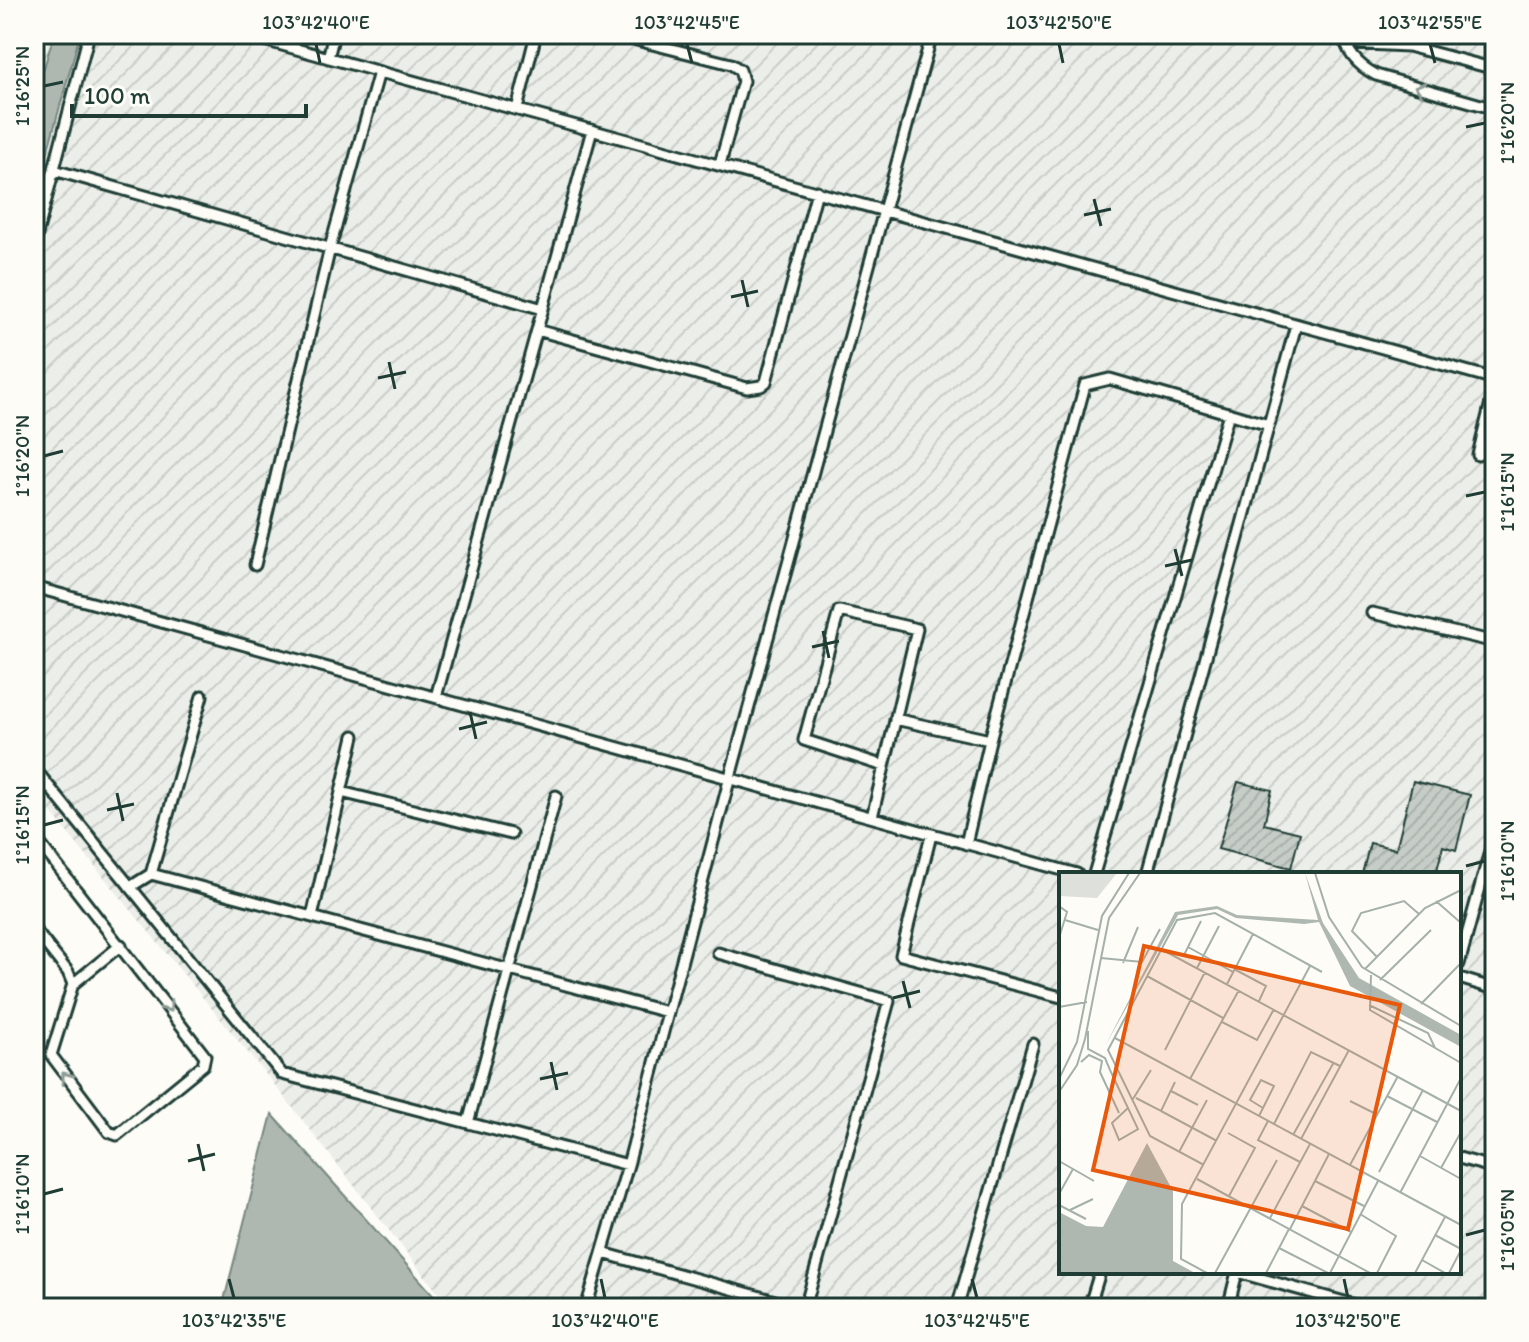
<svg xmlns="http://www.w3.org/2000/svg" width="1529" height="1342" font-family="Itim,sans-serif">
<defs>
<pattern id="industrial-furrows" width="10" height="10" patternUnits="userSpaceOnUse" patternTransform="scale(2)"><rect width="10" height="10" fill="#eceee9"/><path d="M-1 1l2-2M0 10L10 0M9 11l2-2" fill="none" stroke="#cacdc8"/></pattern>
<pattern id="building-hatch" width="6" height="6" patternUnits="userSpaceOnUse" patternTransform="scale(2)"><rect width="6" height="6" fill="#c6cdc7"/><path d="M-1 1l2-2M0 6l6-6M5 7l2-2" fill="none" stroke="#aab1ac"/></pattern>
</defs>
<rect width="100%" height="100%" fill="#fdfcf7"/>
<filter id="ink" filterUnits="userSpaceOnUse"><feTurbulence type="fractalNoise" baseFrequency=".0125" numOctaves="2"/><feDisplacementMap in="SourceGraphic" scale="16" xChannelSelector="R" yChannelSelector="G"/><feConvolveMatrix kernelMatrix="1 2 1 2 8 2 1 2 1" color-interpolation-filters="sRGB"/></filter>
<g filter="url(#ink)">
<path fill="url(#industrial-furrows)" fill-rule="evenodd" d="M34 34H54L34 102Z
M80 34H1487L1495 36V1308H450L278 1089 34 792V200ZM1061 874H1459V1272H1061Z"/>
<path fill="#aeb8b1" stroke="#75877f" stroke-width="2" d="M54 34H80L34 200V102Z
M272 1114 445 1308H222Z"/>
<path fill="url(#building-hatch)" stroke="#1f3d34" stroke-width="2" d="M1413 781 1470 795 1456 850 1443 846 1436 874H1362L1370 843 1396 849Z
M1238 782 1272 790 1264 824 1300 833 1291 868 1218 849Z"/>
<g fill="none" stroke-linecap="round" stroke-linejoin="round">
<g stroke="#1f3d34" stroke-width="15">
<path id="service" d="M242 34 1495 379
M613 34 731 64 740 70 743 81 720 164
M1344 34C1346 53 1359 66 1376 75L1495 109
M1345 43 1408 46 1495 69
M328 58 334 34
M517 109 536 34
M54 170 543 309
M34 246 89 34
M537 330 747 388 761 386 766 382 817 191
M1478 455 1495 386
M255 565 330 248 379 72
M34 587 1077 874
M1372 613 1495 642
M436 697 592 130
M895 719 990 740
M34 768 282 1074 628 1165
M341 792 511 834
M872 817 917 629 839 611 804 740 884 766
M931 835 901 955 1061 997
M34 836 205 1056 203 1065 117 1135 109 1132 51 1055 73 984 68 972 34 929
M966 844 990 740 1085 385 1110 379 1269 425
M151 874 312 917 354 736
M1094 874 1229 413
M1147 874 1296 325
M130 887 151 874 202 696
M312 917 667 1012
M718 953 889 1001 805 1308
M1459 964 1495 833
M1459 978 1495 989
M73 984 121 945
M468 1123 556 796
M1459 1158 1495 1168
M603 1253 800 1308
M1237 1272 1366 1308
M586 1308 628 1165 730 777 932 34
M957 1308 1033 1044
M1089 1308 1100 1272
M1228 1308 1237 1272"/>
</g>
<use href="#service" stroke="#fdfcf7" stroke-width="9"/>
</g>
<defs><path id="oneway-chevron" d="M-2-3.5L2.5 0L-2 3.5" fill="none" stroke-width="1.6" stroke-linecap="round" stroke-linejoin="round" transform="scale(2)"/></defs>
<g stroke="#8e9c96">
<use href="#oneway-chevron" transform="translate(1420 88) rotate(-164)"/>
<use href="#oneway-chevron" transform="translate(168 1007) rotate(52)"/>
<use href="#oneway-chevron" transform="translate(66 1077) rotate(-128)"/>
</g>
</g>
<path fill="none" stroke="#1f3d34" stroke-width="3" d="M316 44 320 63M687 44 692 63M1059 44 1063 63M1430 44 1435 63M44 86 63 82M1466 127 1485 123M1094 199 1101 226M1084 215 1111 209M742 280 748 307M731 297 758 291M389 362 395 389M378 378 406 372M44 456 63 451M1466 496 1485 492M1175 549 1182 576M1165 566 1192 560M823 631 829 658M812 647 839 641M470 712 476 739M459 729 487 722M117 793 123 821M107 810 134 804M44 825 63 820M1466 866 1485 861M903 981 910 1008M893 998 920 991M551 1062 557 1090M540 1079 568 1073M198 1144 204 1171M188 1161 215 1154M44 1194 63 1189M1466 1235 1485 1230M229 1279 234 1298M601 1279 605 1298M972 1279 977 1298M1344 1279 1348 1298"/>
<g transform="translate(1059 872)">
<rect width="402" height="402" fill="#fdfcf7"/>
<path d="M0 1H58L38 26 0 24Z" fill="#dde0db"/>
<path d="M246 1 264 51 300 106 402 163V175L291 114 260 50 245 52 177 46 158 37 119 43 46 174 116 40 158 34 178 43 259 48ZM88 271 114 319V389L136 401H0V340L27 354 44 355Z" fill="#aeb8b1"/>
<path fill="none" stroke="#a4b0a9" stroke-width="2" d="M256 1 270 45 303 95 402 154M377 29 402 51M0 34 8 40 0 66M6 48 39 58M129 75 174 100M102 77 402 239M125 83 142 49M318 85 293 59 302 41 345 29 360 42M42 86 83 90 101 57M64 91 79 55M138 96 160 54M175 97 207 114 200 129M306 97 366 36 402 18M312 103 311 138 402 191M88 104 164 146M321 108 372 58M168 112 194 62M362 132 402 91M310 133 369 161 376 176M0 135 28 130M163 150 198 168 215 137M29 159V177L46 186 51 198 59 215 79 257 60 268 53 251 69 236M56 166 402 353M106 178 146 100M22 190 30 183 43 189 41 200 60 241M0 207 18 170 43 44 70 1M131 207 180 118M112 219 139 233M0 220 18 193 26 167 50 46 81 1M328 224 378 250M77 226 102 239 116 210M74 227 92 198M291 229 319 243M102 239 158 269M200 244 215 214 202 208 191 228 204 236M209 249 199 268 241 290M215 252 252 180 281 194M169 261 196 276 170 324M234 263 275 190M242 267 290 178M120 280 148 228M361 284 402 307M0 289 35 309M145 293 91 264 49 178 118 48 156 41 263 100M291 293 339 204M382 296 402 260M320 300 364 218M138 307 311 401M256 309 305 334M341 321 402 206M0 322 14 297M0 333 27 347M243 334 292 360M11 338 34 327M301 342 337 364 318 401M211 346 251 272M231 357 270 282M376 363 402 377M220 376 269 401M363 388 386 401M148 401 122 387 123 332 251 94M156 401 218 288M207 401 230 357M271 401 319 309M356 401 386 345M390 401 402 378"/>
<path fill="#e8590c" fill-opacity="0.15" stroke="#e8590c" stroke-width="4" d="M85 74 341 133 289 357 34 298Z"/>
<rect width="402" height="402" fill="none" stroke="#1f3d34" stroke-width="4"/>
</g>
<rect width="1529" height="1342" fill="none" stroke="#fdfcf7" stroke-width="88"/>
<path d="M72 104v12h234v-12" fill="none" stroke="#1f3d34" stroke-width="4"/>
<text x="84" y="104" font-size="24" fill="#1f3d34" stroke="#fdfcf7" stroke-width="6" paint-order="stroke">100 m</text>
<rect x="44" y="44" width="1441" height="1254" fill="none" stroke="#1f3d34" stroke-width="3"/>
<g font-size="20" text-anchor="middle" fill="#1f3d34">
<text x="316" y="29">103°42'40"E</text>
<text x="687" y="29">103°42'45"E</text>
<text x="1059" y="29">103°42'50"E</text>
<text x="1430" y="29">103°42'55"E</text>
<text transform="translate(22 86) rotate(-90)" y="7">1°16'25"N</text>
<text transform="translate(1507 123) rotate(-90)" y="7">1°16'20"N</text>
<text transform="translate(22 456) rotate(-90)" y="7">1°16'20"N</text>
<text transform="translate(1507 492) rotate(-90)" y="7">1°16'15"N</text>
<text transform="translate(22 825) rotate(-90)" y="7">1°16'15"N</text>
<text transform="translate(1507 861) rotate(-90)" y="7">1°16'10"N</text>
<text transform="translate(22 1194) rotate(-90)" y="7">1°16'10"N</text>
<text transform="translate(1507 1230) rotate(-90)" y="7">1°16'05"N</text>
<text x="234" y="1327">103°42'35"E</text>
<text x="605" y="1327">103°42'40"E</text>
<text x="977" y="1327">103°42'45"E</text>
<text x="1348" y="1327">103°42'50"E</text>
</g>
</svg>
